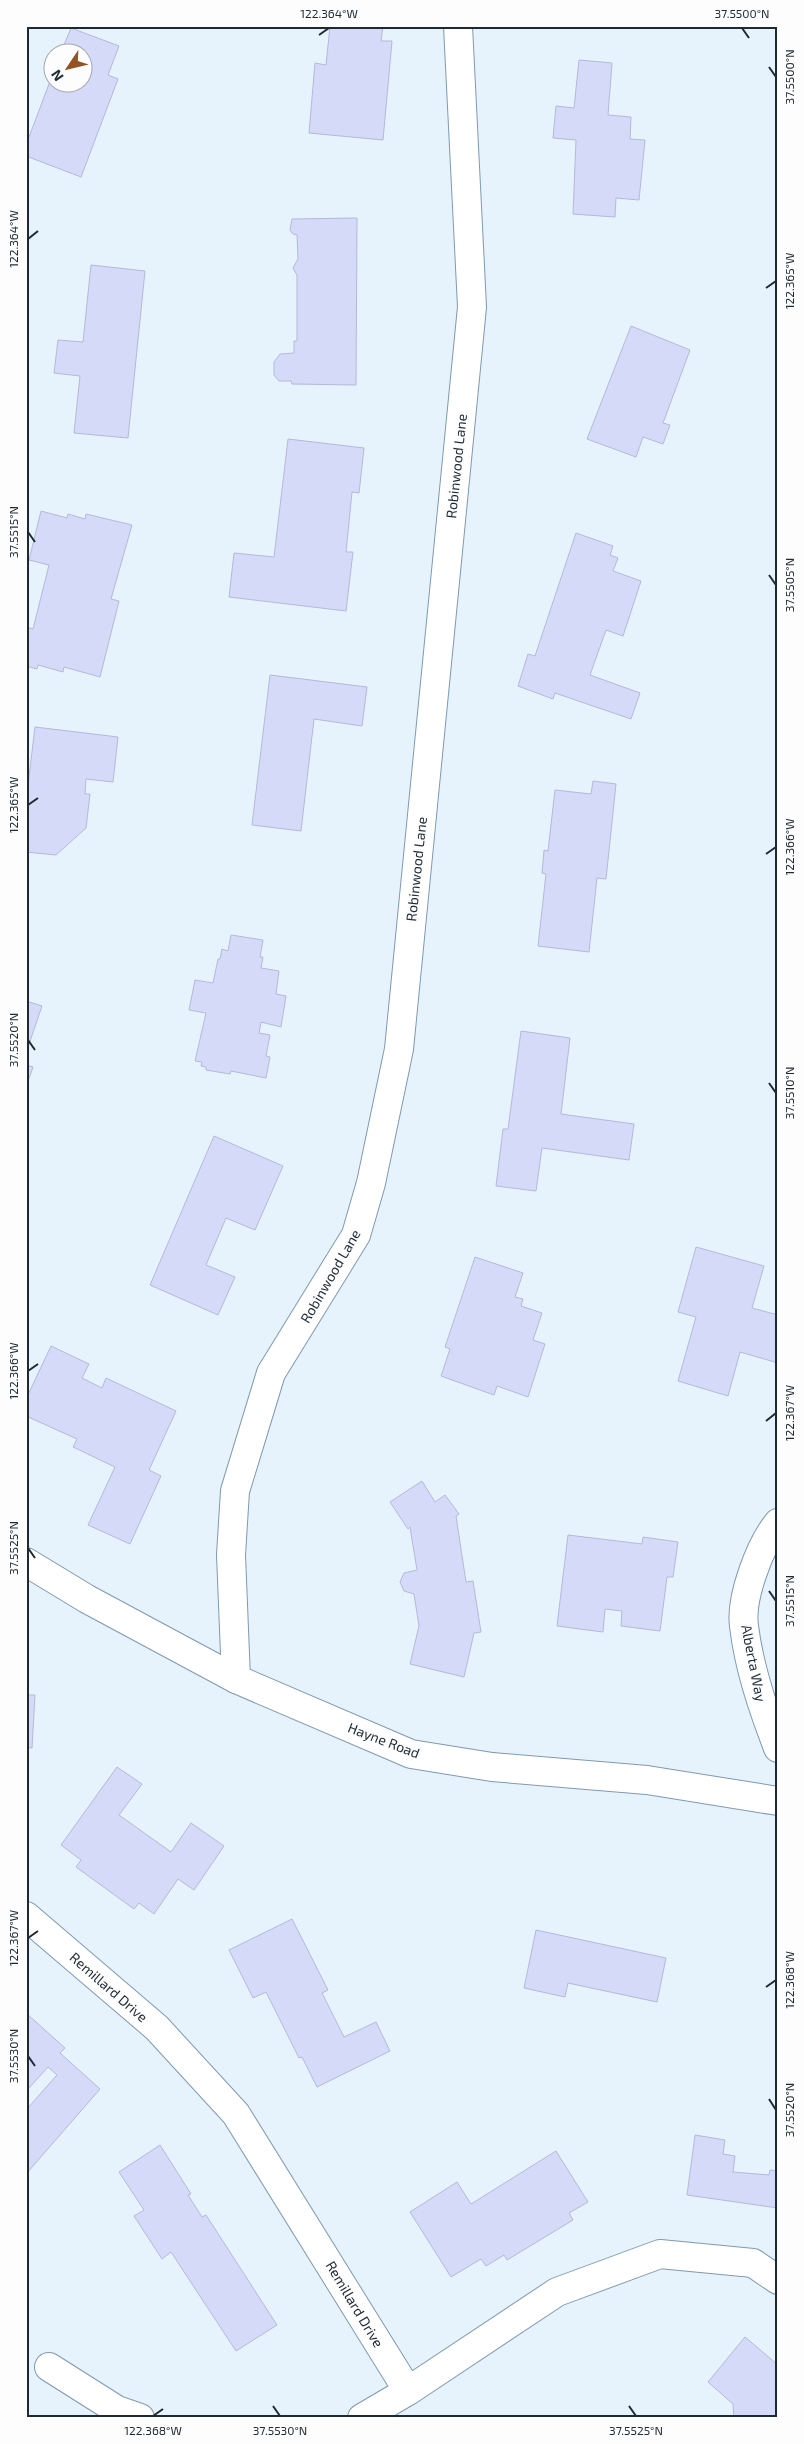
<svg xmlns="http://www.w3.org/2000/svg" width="804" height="2444" font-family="'Exo 2',sans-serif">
<rect width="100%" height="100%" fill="#e6f2fc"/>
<path fill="#d5daf8" stroke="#b4b9da" d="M330 26H383L381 41H392L383 140 309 133 315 63 326 65Z
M71 28 119 46 108 75 118 79 81 177 26 156V145L52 76V82H82V52H61Z
M579 60 612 63 608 115 631 117 630 139 645 140 639 200 616 198 615 217 573 214 576 140 553 138 556 106 574 108Z
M357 218 356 385 292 384 291 381H279L274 375V362L280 354 294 353V341H297V275L293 268 298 259 297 235 293 234 290 230 292 219Z
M91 265 145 271 128 438 74 433 80 376 54 373 58 340 83 342Z
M631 326 690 350 663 423 670 425 663 444 643 437 636 457 587 439Z
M288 439 364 448 359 493 352 492 346 552H353L346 611 229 597 234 553 274 557Z
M41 511 67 518 68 514 85 519 86 514 132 525 111 599 119 601 100 677 64 667 63 672 38 665 37 669 26 666V627L33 629 49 565 29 560Z
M576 533 613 546 610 555 618 558 613 571 641 581 623 636 606 630 590 675 640 693 631 719 555 693 553 699 518 686 528 654 535 656Z
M270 675 367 687 362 726 314 719 301 831 252 825Z
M35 727 118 737 113 782 86 779 85 794H90L86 828 56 855 26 852V802Z
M593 781 616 784 606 879 597 878 589 952 538 946 546 874 542 873 544 850 548 851 555 790 591 794Z
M231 935 263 940 260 957H263L261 968 279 971 276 994 286 996 281 1027 261 1022 259 1033 270 1035 266 1056 270 1057 266 1078 231 1071 230 1074 206 1070V1067L201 1066 202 1062 195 1061 206 1013 189 1010 195 980 213 983 218 959H220L222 949 228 951Z
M26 1001 42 1006 26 1053Z
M521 1031 570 1038 561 1114 634 1124 629 1160 542 1148 536 1191 496 1186 503 1129H508Z
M26 1065 33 1067 26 1087Z
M214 1136 283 1166 255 1230 226 1218 206 1265 235 1277 218 1315 150 1285Z
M696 1247 764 1266 752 1308 778 1315V1363L740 1352 728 1396 678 1381 696 1317 678 1312Z
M475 1257 523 1273 515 1297 523 1299 521 1306 542 1313 533 1340 545 1344 528 1397 497 1386 494 1395 441 1376 450 1349 445 1347Z
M51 1346 89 1364 82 1378 102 1388 106 1378 176 1411 149 1470 161 1476 130 1544 88 1525 115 1467 73 1447 77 1439 26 1416V1399Z
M422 1481 435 1502 445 1495 459 1514 456 1516 466 1582 473 1581 481 1632 474 1633 464 1677 410 1664 419 1626 414 1594 404 1591 400 1582 404 1573 417 1570 410 1527 408 1529 390 1502Z
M568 1535 642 1544 643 1537 678 1542 673 1577H667L660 1631 621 1626 622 1611 605 1609 603 1632 557 1626Z
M26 1695H35L32 1748 26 1747Z
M117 1767 142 1784 119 1815 171 1852 191 1823 224 1846 194 1890 178 1879 154 1914 139 1903 134 1909 76 1867 81 1860 61 1845Z
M292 1919 328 1990 322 1993 344 2037 376 2022 390 2051 317 2087 302 2057 299 2058 266 1992 253 1998 229 1950Z
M536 1930 666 1958 657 2002 568 1983 565 1997 524 1988Z
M26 2013 65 2048 60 2053 100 2089 26 2174V2110L57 2075 48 2067 29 2088 26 2085Z
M695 2135 725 2140 723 2154 735 2156 733 2172 769 2175 770 2170 778 2171V2208L687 2195Z
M160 2145 191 2194 188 2195 202 2217 206 2215 277 2325 236 2351 171 2252 162 2259 134 2216 144 2210 119 2172Z
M556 2151 588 2202 569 2213 573 2220 507 2260 504 2255 486 2266 481 2259 451 2277 410 2212 457 2182 471 2204Z
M745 2337 778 2365V2418H734L733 2404 708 2382Z"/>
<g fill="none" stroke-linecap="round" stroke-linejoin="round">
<g stroke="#7f9ab2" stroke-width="30">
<path id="minor" d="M778 1523C760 1545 740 1598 744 1626 749 1668 763 1709 778 1748
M236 1679 231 1555 235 1491 271 1373 356 1235 371 1183 399 1049 472 307 458 26
M26 1916 157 2028 236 2114 408 2391 557 2292 660 2254 753 2263 778 2280
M49 2367 117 2410 140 2418
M362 2418 408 2391"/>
</g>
<g stroke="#7f9ab2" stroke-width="30">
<path id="tertiary" d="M26 1562 87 1599 236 1679 411 1754 492 1767 647 1780 778 1801"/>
</g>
<use href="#minor" stroke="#fff" stroke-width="28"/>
<use href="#tertiary" stroke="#fff" stroke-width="28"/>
</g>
<path fill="none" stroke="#1e2932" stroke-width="2" d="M742 28 749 38M319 35 329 28M769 67 776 77M28 239 38 231M766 288 776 281M28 532 35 542M769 575 776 585M28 805 38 798M766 854 776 847M28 1040 35 1050M769 1083 776 1093M28 1371 38 1364M766 1421 776 1413M28 1548 35 1558M769 1591 776 1601M28 1938 38 1931M766 1987 776 1980M28 2056 35 2066M769 2099 776 2110M273 2406 280 2416M629 2406 636 2416M153 2416 163 2409"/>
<g text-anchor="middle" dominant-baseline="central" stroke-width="4.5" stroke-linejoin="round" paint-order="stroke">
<g font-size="14" fill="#1e2932" stroke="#fdfdfd">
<text transform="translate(456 466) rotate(-84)">Robinwood Lane</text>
<text transform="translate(416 869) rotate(-84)">Robinwood Lane</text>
<text transform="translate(330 1276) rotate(-60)">Robinwood Lane</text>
<text transform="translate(754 1663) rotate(79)">Alberta Way</text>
<text transform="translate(384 1740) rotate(21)">Hayne Road</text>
<text transform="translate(109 1987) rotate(41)">Remillard Drive</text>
<text transform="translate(355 2304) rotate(59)">Remillard Drive</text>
</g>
</g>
<rect width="804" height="2444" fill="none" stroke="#fdfdfd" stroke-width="55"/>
<g transform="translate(68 68) rotate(235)"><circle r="24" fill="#fdfdfd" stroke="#a4a8ac"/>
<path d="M0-4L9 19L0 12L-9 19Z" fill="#955223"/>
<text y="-8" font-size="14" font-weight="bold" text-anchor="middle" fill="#1e2932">N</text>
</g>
<rect x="28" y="28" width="748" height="2388" fill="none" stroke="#1e2932" stroke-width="2"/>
<g font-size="12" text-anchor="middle" fill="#1e2932">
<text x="329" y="18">122.364°W</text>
<text x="742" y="18">37.5500°N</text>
<text transform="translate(790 77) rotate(-90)" y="4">37.5500°N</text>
<text transform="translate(14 239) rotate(-90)" y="4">122.364°W</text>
<text transform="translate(790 281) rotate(-90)" y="4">122.365°W</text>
<text transform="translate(14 532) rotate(-90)" y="4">37.5515°N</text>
<text transform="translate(790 585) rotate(-90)" y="4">37.5505°N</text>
<text transform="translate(14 805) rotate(-90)" y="4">122.365°W</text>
<text transform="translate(790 847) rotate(-90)" y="4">122.366°W</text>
<text transform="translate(14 1040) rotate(-90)" y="4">37.5520°N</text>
<text transform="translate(790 1093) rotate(-90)" y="4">37.5510°N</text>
<text transform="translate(14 1371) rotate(-90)" y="4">122.366°W</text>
<text transform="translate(790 1413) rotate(-90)" y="4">122.367°W</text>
<text transform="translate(14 1548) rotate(-90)" y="4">37.5525°N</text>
<text transform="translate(790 1601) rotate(-90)" y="4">37.5515°N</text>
<text transform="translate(14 1938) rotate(-90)" y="4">122.367°W</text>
<text transform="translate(790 1980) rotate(-90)" y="4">122.368°W</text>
<text transform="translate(14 2056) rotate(-90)" y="4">37.5530°N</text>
<text transform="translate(790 2110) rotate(-90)" y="4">37.5520°N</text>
<text x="153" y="2435">122.368°W</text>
<text x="280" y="2435">37.5530°N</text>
<text x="636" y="2435">37.5525°N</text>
</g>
</svg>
